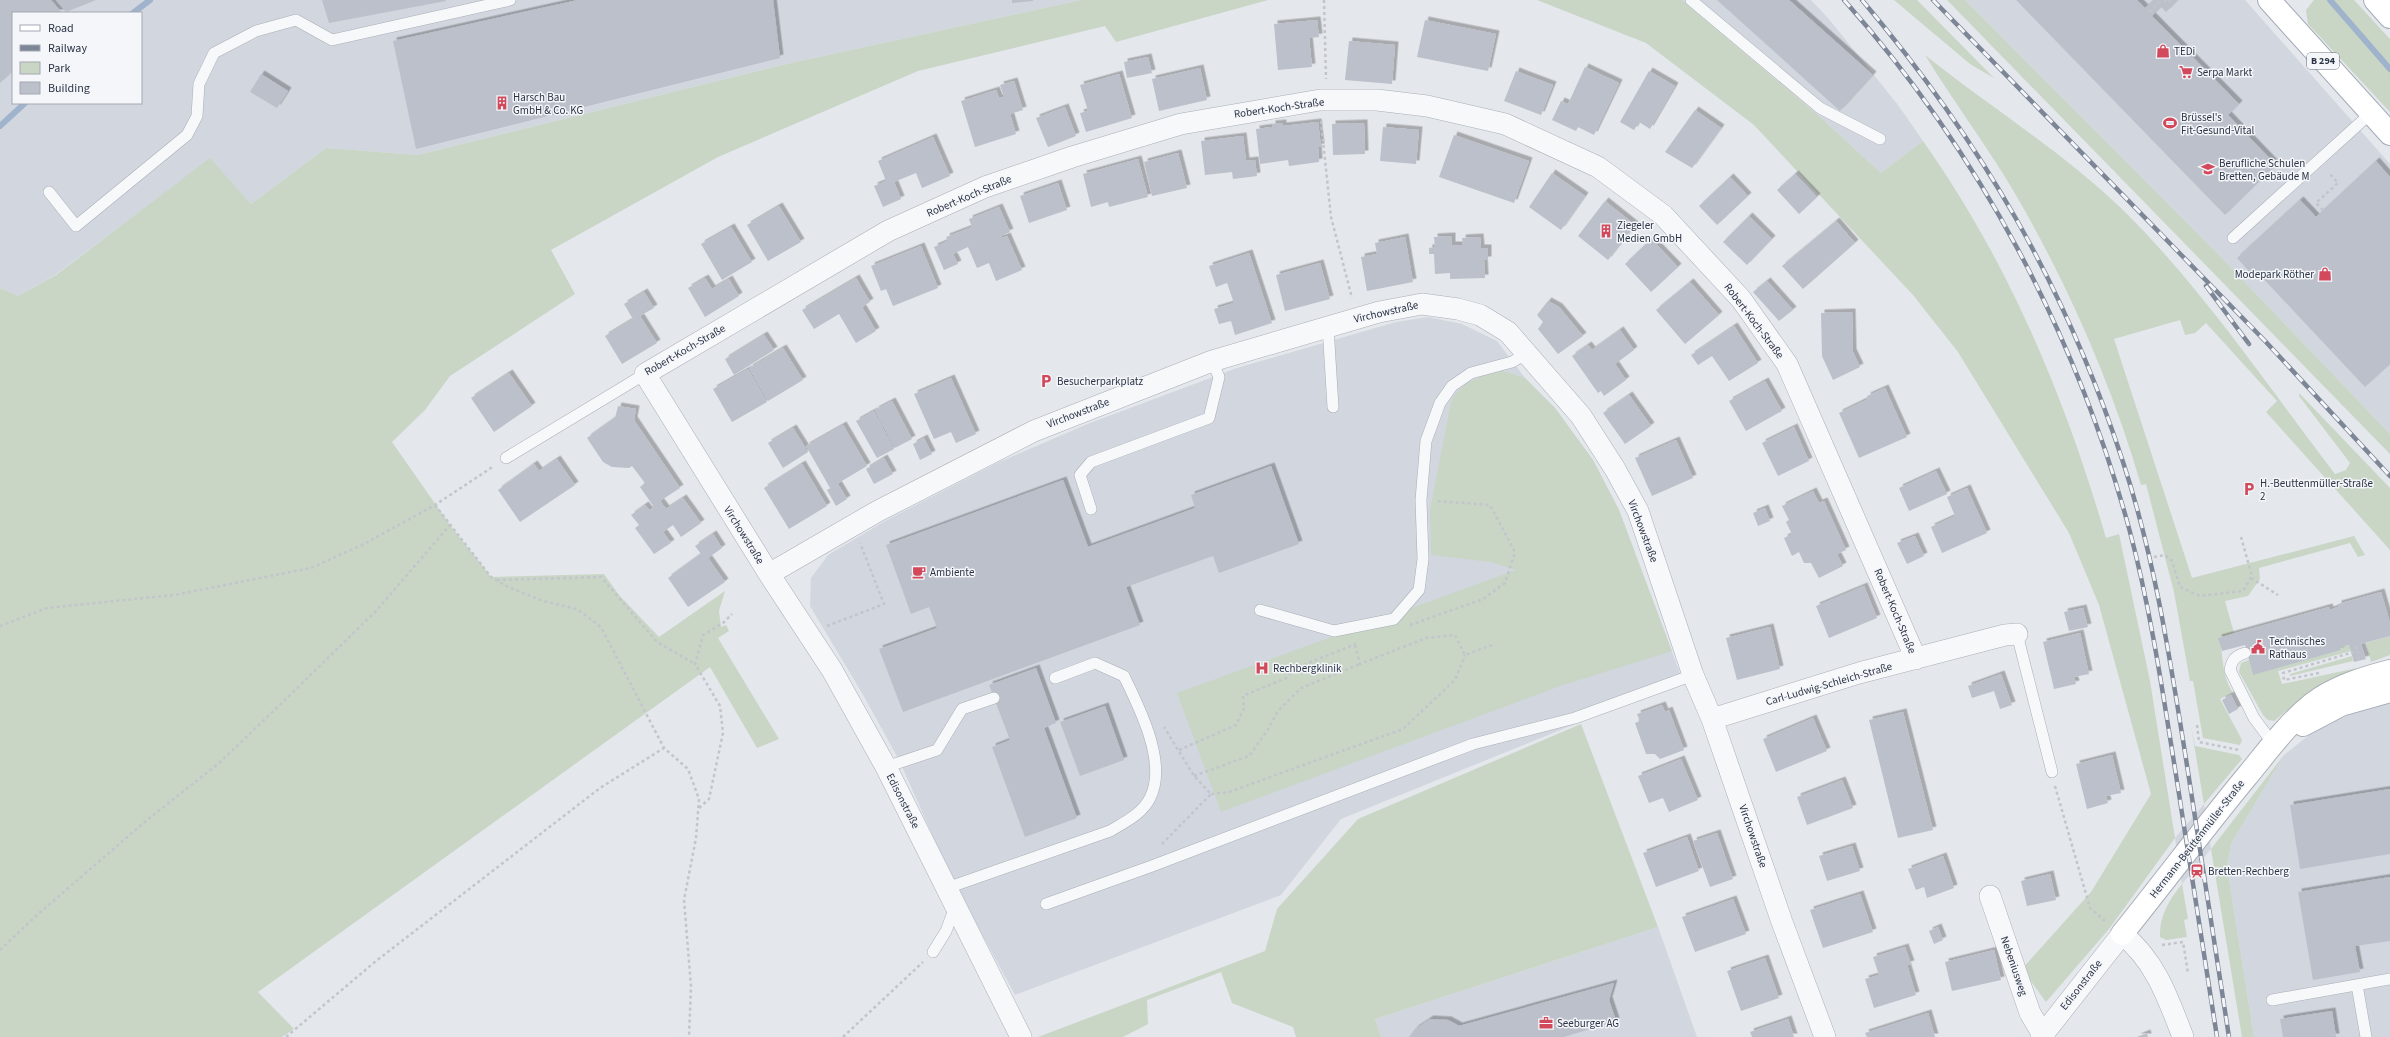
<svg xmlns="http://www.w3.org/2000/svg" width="2390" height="1037" font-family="'Source Sans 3',sans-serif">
<defs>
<filter id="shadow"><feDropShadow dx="3.5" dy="-3.5" stdDeviation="0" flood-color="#0004"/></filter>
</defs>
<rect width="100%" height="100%" fill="#e4e7ec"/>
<path fill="#d2d6de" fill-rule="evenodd" d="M0 0H1081L782 65 418 155 326 148 251 204 210 159 55 275 18 296 0 288ZM13 13H141V103H13Z
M1682 0H1811L1828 18 1898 105 1923 141 1881 173 1819 116Z
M1965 0H2245L2390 164V434L2215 251Z
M1428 317 1462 324 1497 341 1525 378 1555 408 1593 460 1619 510 1684 684 1585 720 1341 819 1281 895 1015 995 952 879 899 760 862 693 810 606 811 578 828 555 885 521 997 463 1090 423 1237 368 1396 322Z
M2390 703V1037H2254L2227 867 2231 844 2284 755 2324 723Z
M2204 804 2211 849 2182 884 2175 838Z
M1658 927 1697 1037H1381L1375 1019Z"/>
<path fill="#c9d6c5" d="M1081 0H1268L1116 42 1105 26 918 71 718 157 551 250 575 294 450 376 425 410 392 442 450 525 491 577 604 574 619 595 659 637 725 591 719 611 721 627 726 625 729 631 718 638 779 739 757 748 710 667 258 992 294 1029 282 1037H0V288L18 296 56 275 210 158 251 204 326 148 418 155 782 65Z
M1537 0H1682L1819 116 1881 173 1923 141C2008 261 2065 397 2106 538L2119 534 2150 681 2175 838 2109 929 2046 1002 2022 969 2091 892 2151 794 2099 605 2069 533 1958 352 1913 295 1754 125 1646 43Z
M1894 0H1917L1994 78 1970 64Z
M1947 0H1965L2215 251 2390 434V454Z
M2314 0H2354L2390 39V112L2308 24 2306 10Z
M1925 55C1990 107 2063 152 2123 210 2203 289 2267 385 2335 474L2346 470 2350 463 2299 396V393L2390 488V550L2266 412 2277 401 2206 323 2195 333 2185 335 2180 320 2114 339 2192 578 2354 536 2365 555 2358 557 2350 543 2259 568 2260 579 2248 596 2225 601 2234 633 2219 638C2224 657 2221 675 2233 693L2220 699 2242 740 2240 745 2203 738 2193 681H2190L2174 592 2146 484 2141 485C2112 385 2069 287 2017 197 1989 148 1954 103 1925 55Z
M1500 370 1525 378 1555 408 1593 460 1619 510 1672 651 1560 686 1221 812 1177 693 1516 570 1491 562 1431 555 1430 510 1451 402C1460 382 1480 377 1500 370Z
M2390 636V655L2371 662 2366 643Z
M2349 645 2351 651 2278 671 2282 684 2357 668 2307 694 2274 721 2268 720 2263 715 2239 672 2241 663 2249 660 2253 674 2341 650 2340 647Z
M2352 656 2353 661 2290 676V674Z
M1581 724 1658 927 1375 1019 1381 1037H1296L1293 1027 1232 1003 1221 972 1147 1000 1148 1024 1123 1037H1038L1265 951 1277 909 1358 819Z
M2191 726 2195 746 2239 755 2242 759 2204 804Z
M2284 755 2231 844 2227 867 2254 1037H2242L2211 849Z
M2182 884 2188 919 2184 920 2187 937 2166 940 2160 937C2159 916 2169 900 2182 884Z"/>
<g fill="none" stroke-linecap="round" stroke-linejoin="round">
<path stroke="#9fb4cc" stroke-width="6" d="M2330 0 2390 69
M133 13 150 0
M0 126 25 103"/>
</g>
<path fill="#bbc0ca" filter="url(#shadow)" d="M0 0H51L62 13H13V71L0 83Z
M56 0H96L66 12Z
M322 0H446V1L329 23Z
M578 0H773L780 58 416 149 393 41Z
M1012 0H1033V1L1012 3Z
M1717 0H1789L1873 75 1840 111Z
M2016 0H2137L2145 8 2154 0H2178L2166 12 2161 7 2152 16 2239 104 2228 115 2276 165 2225 215Z
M1317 20 1319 37 1309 38 1312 67 1278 70 1274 24Z
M1425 20 1496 34 1488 71 1417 57Z
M1349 41 1395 45 1392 84 1345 80Z
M1148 57 1152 73 1127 78 1124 62Z
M1585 67 1619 83 1594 135 1578 127 1576 131 1552 120 1561 101 1568 104Z
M1200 68 1207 100 1159 111 1152 79Z
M1516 71 1553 85 1541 115 1504 101Z
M1649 71 1675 86 1650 129 1639 122 1634 130 1620 122Z
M261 74 288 91 277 108 250 92Z
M1119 74 1132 118 1086 132 1080 113 1088 111 1080 85Z
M1014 81 1023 110 1010 114 1016 134 975 147 961 101 996 90 999 98 1004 97 1000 85Z
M1065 107 1076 136 1048 147 1036 118Z
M1695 110 1721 128 1692 168 1665 152Z
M1318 122 1321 147H1318L1319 162 1289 166 1288 160 1260 164 1256 129 1272 127V124L1283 123V126Z
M1364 123 1365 154 1333 155 1332 124Z
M1383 127 1419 130 1416 164 1380 161Z
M1454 135 1529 161 1514 203 1439 177Z
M1243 136 1246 161 1255 160 1257 176 1233 179 1232 172 1205 175 1201 141Z
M933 137 950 176 922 188 916 173 894 182 901 199 883 207 874 186 886 181 878 161Z
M1178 153 1187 188 1152 196 1144 162Z
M1138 159 1148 197 1109 207 1108 202 1091 207 1083 174Z
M2376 161 2390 177V364L2365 387 2257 272 2253 276 2237 258 2300 200 2316 217Z
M1552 173 1585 196 1561 230 1529 207Z
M1795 174 1817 197 1799 214 1777 190Z
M1730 177 1748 196 1717 225 1699 206Z
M1058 183 1067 210 1029 223 1020 196Z
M1605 201 1635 225 1608 260 1578 236Z
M779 206 801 242 768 261 747 225Z
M999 207 1010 232 1001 236 1002 238 1007 236 1022 270 996 281 989 263 977 268 968 247 953 254 958 264 944 270 934 247 948 241 946 237 972 227 969 219Z
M1749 216 1772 239 1747 265 1723 242Z
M1836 221 1855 243 1803 289 1782 266Z
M731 227 752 262 722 280 701 244Z
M1452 236V245H1463L1462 238 1480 237 1481 248H1488V260H1484L1485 278 1450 279V273L1435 274 1434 254H1429V248L1435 247 1434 237Z
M1405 237 1413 282 1367 291 1361 257 1377 254 1375 243Z
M1651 239 1678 267 1651 292 1625 264Z
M921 246 938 288 893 306 886 289 881 291 871 266Z
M1249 253 1272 323 1235 335 1231 321 1219 324 1214 309 1234 303 1227 283 1216 287 1209 266Z
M1320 263 1330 299 1285 311 1276 275Z
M705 278 712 289 729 279 739 296 705 317 688 288Z
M856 278 870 302 862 307 876 331 856 343 839 314 814 329 802 310Z
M1767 281 1793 310 1779 321 1753 292Z
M1690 282 1719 315 1685 344 1656 310Z
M644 292 654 308 640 316 657 343 622 364 605 336 633 319 624 304Z
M1548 301 1559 307 1583 336 1558 354 1538 329 1543 322 1537 315Z
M1852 312 1853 352 1860 367 1833 380 1822 356 1821 313Z
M1734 326 1758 363 1729 381 1712 356 1698 365 1691 355Z
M1620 330 1634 350 1615 364 1626 380 1604 396 1601 391 1598 393 1572 356 1588 345 1592 350Z
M764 335 774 350 734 375 725 359Z
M783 348 803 380 768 401 749 368Z
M748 369 767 402 732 422 713 389Z
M509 373 532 406 494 432 471 398Z
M951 378 976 434 956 443 951 432 934 439 914 394Z
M1765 381 1782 411 1746 431 1729 401Z
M1885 388 1907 437 1859 458 1839 413 1868 399 1867 396Z
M1629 395 1651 426 1625 444 1603 413Z
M892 401 912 439 895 448 875 410Z
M618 406 636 409 634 420 680 488 660 501 666 509 683 498 701 523 681 537 673 525 663 532 671 543 654 554 635 528 639 525 631 515 645 505 649 510 654 507 640 487 645 483 632 466 629 468 612 467 603 462 587 438 615 418Z
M874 411 894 449 877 458 856 421Z
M843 425 867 466 830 488 806 446Z
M1794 427 1809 461 1778 476 1762 443Z
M793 428 808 452 783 468 768 443Z
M924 438 932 454 920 460 913 444Z
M1676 440 1693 478 1652 496 1635 458Z
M884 458 893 474 874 484 866 469Z
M557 459 575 485 520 522 498 490 534 464 539 471Z
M802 464 827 506 789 529 764 488Z
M1271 466 1299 544 1219 573 1213 556 1126 587 1140 625 903 712 879 649 937 628 929 607 911 614 886 545 1063 480 1088 547 1195 508 1191 495Z
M1936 471 1947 494 1909 511 1899 488Z
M838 484 847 499 836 506 827 490Z
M1967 488 1987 533 1942 553 1931 527 1955 516 1947 497Z
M1813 491 1819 503 1824 501 1846 550 1837 554 1843 566 1819 578 1811 563H1804L1799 552 1792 556 1784 538 1792 534 1786 522 1789 520 1782 506Z
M1765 508 1770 521 1758 526 1753 513Z
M713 534 722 548 708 558 725 582 688 607 668 578 701 554 695 546Z
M1915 536 1924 556 1907 564 1897 543Z
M1864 586 1877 618 1829 638 1816 606Z
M2381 592 2390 623V636L2361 644 2366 659 2354 662 2349 645 2340 647 2341 650 2253 675 2245 645 2222 651 2218 638 2329 607 2330 610 2338 607V604Z
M2083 608 2088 627 2069 631 2064 612Z
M1770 627 1780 669 1737 680 1726 638Z
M2080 633 2089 674 2074 677 2076 684 2054 689 2043 642Z
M1036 668 1056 723 1044 728 1077 818 1025 837 992 747 1010 740 989 685Z
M2001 674 2012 705 2000 709 1994 691 1972 698 1968 686Z
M2231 695 2238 709 2229 714 2222 700Z
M1662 705 1665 712 1669 710 1684 750 1660 759 1655 754H1646L1635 723 1640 721 1637 714Z
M1105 706 1124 760 1080 776 1060 722Z
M1903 712 1933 830 1898 838 1869 720Z
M1813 718 1827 751 1776 772 1763 739Z
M2112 755 2121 793 2106 796 2108 803 2087 809 2076 764Z
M1681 759 1698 800 1669 812 1663 798 1649 803 1638 776Z
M1842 780 1853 808 1807 825 1797 797Z
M2390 789V854L2300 869 2290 805Z
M1717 833 1733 879 1710 887 1693 841Z
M1687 837 1699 871 1656 887 1643 853Z
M1852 846 1860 871 1827 881 1819 856Z
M1943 856 1954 888 1927 898 1924 887 1916 890 1908 869Z
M2050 874 2056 900 2027 906 2021 881Z
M2390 877V941L2355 946 2360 972 2313 980 2298 892Z
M1860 894 1873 932 1823 948 1810 910Z
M1733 899 1746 934 1695 952 1682 917Z
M1938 927 1943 940 1934 944 1929 931Z
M1905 947 1911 964 1907 965 1916 995 1874 1008 1865 979 1879 975 1873 957Z
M1994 950 2001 980 1952 991 1945 962Z
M1765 958 1779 998 1741 1011 1727 971Z
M1614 983 1609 1000 1616 1021 1564 1037H1409L1415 1029 1430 1019 1448 1020 1459 1026Z
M2332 1011 2336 1037H2283L2280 1019Z
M1928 1013 1935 1037H1867L1865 1033Z
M1788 1019 1794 1037H1752L1750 1032Z
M2147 1033 2148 1037H2137Z"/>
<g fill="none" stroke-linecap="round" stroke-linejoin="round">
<g stroke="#a9aeb7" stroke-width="12">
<path id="lane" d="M1691 0 1820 108 1880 139
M49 192 76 226 187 135 197 116 199 84 214 53 256 31 296 20 332 40 510 0
M2233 238 2371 113
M1328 327 1333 407
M506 458 645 374
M1091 509 1080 475 1091 462 1209 418 1219 377 1212 361
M1260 610 1334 631 1394 619 1419 590 1423 559 1421 500 1426 441 1440 403 1452 386 1471 373 1512 362 1526 354
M2017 634 2052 772
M2245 653C2235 656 2232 660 2230 670L2254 718 2274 745
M886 767 937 750 962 709 994 698
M947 888 1110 831C1125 822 1142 814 1150 798 1168 763 1139 707 1124 676L1095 663 1055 678
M1046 904 1152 866 1473 744 1575 718 1693 675
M933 952 946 931 955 907
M2357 985 2366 1037
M2272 1000 2390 979"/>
</g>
<g stroke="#a9aeb7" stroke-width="22">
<path id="street" d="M769 574 832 670 886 767 1021 1037
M1712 719 1859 673 2005 635 2017 634
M1990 896 2030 1013 2043 1035
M1825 1037 1782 922 1712 719 1693 675 1638 511 1615 469 1581 416 1508 332 1480 315 1458 309 1422 304 1379 312 1212 361 1034 431 878 511 769 574 645 374 888 231 985 187 1072 157 1181 124 1320 100H1377L1427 106 1505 124 1598 167 1663 215 1741 299 1787 364 1916 659
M2041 1037 2122 934C2155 960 2168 998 2183 1037"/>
</g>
<g stroke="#a9aeb7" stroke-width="24">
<path id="secondary" d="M2303 725 2341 705 2390 691
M2122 934C2164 882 2204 828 2247 776 2267 752 2287 724 2312 704 2334 687 2363 678 2390 671"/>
</g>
<g stroke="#a3abb8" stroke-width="24">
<path id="primary" d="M2269 0 2390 134
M2375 0 2390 17"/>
</g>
<path stroke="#c2c5cb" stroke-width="2.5" stroke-dasharray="3 3" stroke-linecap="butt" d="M1324 0 1326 79
M2164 0 2167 3 2170 0
M2149 12 2162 0
M1321 121 1331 217 1352 298
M2323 210 2316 203 2338 183 2329 173
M435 505 491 577 508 587 543 601 577 609 601 627 664 748 688 769 699 799 696 838 684 900 691 986 689 1037
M2154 557 2165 555 2172 561 2180 587 2200 596 2243 591 2252 576 2241 537
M2251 578 2278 595
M497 580 601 577 657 642 695 664
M1410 625 1483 599 1505 583 1515 552 1490 505 1436 501
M0 626 47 608 174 595 311 568 364 544 435 505 494 466
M827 626 884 604 860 543
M1355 645 1360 664 1426 638 1455 635 1465 655 1495 644
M2356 646 2359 659
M2319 673 2284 680 2283 673 2357 651
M2197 725 2199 742 2239 750
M1179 750 1236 725 1244 708 1243 696 1286 678 1296 668 1356 644
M1194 776 1249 756 1267 731 1278 711 1301 688 1360 664
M2055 786 2090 908 2105 921
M1211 794 1229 792 1403 729 1455 680 1465 655
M699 808 709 799 723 733 720 706 695 664 703 635 723 623 732 614
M1162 844 1211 794 1194 776 1164 727
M2162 945 2183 942 2188 973
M0 950 37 915 147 820 218 764 283 702 376 611 450 525
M286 1037 376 961 600 788 664 748
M843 1037 923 962"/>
<use href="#lane" stroke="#f7f8fa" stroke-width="11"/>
<use href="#street" stroke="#f7f8fa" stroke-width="21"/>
<use href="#secondary" stroke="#fff" stroke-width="22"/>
<use href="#primary" stroke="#fff" stroke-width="22"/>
<g stroke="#7d8696" stroke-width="4.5">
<path id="rail" d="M1844 0C1979 152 2077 335 2130 532 2151 611 2163 694 2176 775 2190 862 2203 950 2217 1037
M1862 0C1981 141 2066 287 2123 462 2155 559 2170 659 2186 759 2200 852 2215 944 2229 1037
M1933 0 2266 342 2390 476
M2206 286 2249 344"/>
</g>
<use href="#rail" stroke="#f4f6f9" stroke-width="3" stroke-dasharray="9" stroke-linecap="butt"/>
</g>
<defs>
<g id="shop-bare" transform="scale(1.08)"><path d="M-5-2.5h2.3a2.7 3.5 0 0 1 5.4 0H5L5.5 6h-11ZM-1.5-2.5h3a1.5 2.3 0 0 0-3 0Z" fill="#d1495b" stroke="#f4f6f9" stroke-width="2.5" paint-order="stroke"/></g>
<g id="supermarket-bare" transform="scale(1.08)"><path d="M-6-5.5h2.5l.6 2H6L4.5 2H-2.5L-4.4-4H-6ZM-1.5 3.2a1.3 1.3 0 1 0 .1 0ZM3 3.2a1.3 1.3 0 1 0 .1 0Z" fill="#d1495b" stroke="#f4f6f9" stroke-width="2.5" paint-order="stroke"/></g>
<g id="building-bare" transform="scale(1.08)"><path d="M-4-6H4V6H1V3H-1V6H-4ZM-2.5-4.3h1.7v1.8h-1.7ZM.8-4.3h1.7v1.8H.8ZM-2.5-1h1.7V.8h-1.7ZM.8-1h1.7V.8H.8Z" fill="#d1495b" stroke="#f4f6f9" stroke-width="2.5" paint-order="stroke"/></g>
<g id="stadium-bare" transform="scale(1.08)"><path d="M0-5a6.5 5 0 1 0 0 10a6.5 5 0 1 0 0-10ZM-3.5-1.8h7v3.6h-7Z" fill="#d1495b" stroke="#f4f6f9" stroke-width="2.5" paint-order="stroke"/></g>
<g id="school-bare" transform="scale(1.08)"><path d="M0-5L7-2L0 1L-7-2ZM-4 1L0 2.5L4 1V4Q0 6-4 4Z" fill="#d1495b" stroke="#f4f6f9" stroke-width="2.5" paint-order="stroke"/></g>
<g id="parking-bare" transform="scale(1.08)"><path d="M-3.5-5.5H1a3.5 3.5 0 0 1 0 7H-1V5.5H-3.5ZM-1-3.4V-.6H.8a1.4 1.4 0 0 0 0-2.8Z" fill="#d1495b" stroke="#f4f6f9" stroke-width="2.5" paint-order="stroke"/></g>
<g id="cafe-bare" transform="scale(1.08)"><path d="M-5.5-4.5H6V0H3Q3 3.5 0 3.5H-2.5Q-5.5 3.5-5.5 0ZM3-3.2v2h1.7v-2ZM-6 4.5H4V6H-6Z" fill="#d1495b" stroke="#f4f6f9" stroke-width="2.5" paint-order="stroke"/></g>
<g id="civic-bare" transform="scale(1.08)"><path d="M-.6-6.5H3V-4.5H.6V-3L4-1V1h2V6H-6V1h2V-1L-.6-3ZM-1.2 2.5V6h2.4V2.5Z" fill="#d1495b" stroke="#f4f6f9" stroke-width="2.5" paint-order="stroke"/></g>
<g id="hospital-bare" transform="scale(1.08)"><path d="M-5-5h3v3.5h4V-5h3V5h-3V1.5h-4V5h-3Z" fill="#d1495b" stroke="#f4f6f9" stroke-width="2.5" paint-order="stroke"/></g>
<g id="station-bare" transform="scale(1.08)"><path d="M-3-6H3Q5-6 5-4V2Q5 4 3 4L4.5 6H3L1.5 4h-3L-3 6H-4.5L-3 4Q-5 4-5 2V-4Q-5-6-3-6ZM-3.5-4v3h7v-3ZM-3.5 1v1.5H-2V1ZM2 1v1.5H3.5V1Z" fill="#d1495b" stroke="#f4f6f9" stroke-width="2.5" paint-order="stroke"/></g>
<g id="office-bare" transform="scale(1.08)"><path d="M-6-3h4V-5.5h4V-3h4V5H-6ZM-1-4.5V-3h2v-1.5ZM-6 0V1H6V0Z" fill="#d1495b" stroke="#f4f6f9" stroke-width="2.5" paint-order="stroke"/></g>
</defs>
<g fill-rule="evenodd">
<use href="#shop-bare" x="2163" y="51"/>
<use href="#supermarket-bare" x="2186" y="72"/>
<use href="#building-bare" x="502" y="103"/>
<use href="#stadium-bare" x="2170" y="123"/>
<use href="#school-bare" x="2208" y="169"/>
<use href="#building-bare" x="1606" y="231"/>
<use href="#shop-bare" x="2325" y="274"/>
<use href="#parking-bare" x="1046" y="381"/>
<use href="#parking-bare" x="2249" y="489"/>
<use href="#cafe-bare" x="919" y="572"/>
<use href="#civic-bare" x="2258" y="647"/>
<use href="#hospital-bare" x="1262" y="668"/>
<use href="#station-bare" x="2197" y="871"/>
<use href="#office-bare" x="1546" y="1023"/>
</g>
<g text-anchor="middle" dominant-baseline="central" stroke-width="3" stroke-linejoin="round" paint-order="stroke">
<rect fill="#f4f6f9" stroke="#676e7b" stroke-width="1" x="2307" y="53" width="32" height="16" rx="3"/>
<g font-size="10" font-weight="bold" fill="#2b3445">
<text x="2323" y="61">B 294</text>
</g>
<g font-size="11" fill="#2b3445" stroke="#f4f6f9" text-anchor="start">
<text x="2174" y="51">TEDi</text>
<text x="2197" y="72">Serpa Markt</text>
<text x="513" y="97">Harsch Bau<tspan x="513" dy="13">GmbH &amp; Co. KG</tspan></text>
<text x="2181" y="117">Brüssel's<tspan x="2181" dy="13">Fit-Gesund-Vital</tspan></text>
<text x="2219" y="163">Berufliche Schulen<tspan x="2219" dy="13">Bretten, Gebäude M</tspan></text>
<text x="1617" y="225">Ziegeler<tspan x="1617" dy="13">Medien GmbH</tspan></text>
<text x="2314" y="274" text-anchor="end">Modepark Röther</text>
<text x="1057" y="381">Besucherparkplatz</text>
<text x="2260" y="483">H.-Beuttenmüller-Straße<tspan x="2260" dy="13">2</tspan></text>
<text x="930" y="572">Ambiente</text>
<text x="2269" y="641">Technisches<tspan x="2269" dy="13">Rathaus</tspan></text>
<text x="1273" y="668">Rechbergklinik</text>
<text x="2208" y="871">Bretten-Rechberg</text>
<text x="1557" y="1023">Seeburger AG</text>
</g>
<g font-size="11" fill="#2b3445" stroke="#f4f6f9">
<text transform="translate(1279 108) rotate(-8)">Robert-Koch-Straße</text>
<text transform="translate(969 196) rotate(-23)">Robert-Koch-Straße</text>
<text transform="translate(1386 312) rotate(-13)">Virchowstraße</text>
<text transform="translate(1754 321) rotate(53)">Robert-Koch-Straße</text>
<text transform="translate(685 350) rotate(-30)">Robert-Koch-Straße</text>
<text transform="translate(1078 413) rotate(-21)">Virchowstraße</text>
<text transform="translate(1643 531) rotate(69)">Virchowstraße</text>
<text transform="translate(744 535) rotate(58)">Virchowstraße</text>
<text transform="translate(1895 611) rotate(67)">Robert-Koch-Straße</text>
<text transform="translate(1829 684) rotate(-16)">Carl-Ludwig-Schleich-Straße</text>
<text transform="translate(903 801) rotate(63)">Edisonstraße</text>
<text transform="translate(1753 836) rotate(71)">Virchowstraße</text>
<text transform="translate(2197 839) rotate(-52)">Hermann-Beuttenmüller-Straße</text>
<text transform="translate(2014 966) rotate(71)">Nebeniusweg</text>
<text transform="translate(2081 985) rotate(-52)">Edisonstraße</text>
</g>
</g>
<rect x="12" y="12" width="130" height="92" fill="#f4f6f9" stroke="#a4a8b1"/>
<rect x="20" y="25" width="20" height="6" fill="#ffffff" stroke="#a4a8b1"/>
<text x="48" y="32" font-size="12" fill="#2b3445">Road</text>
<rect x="20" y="45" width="20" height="6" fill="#7d8696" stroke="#a4a8b1"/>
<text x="48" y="52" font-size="12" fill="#2b3445">Railway</text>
<rect x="20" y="62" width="20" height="12" fill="#c9d6c5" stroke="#a4a8b1"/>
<text x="48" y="72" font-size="12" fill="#2b3445">Park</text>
<rect x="20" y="82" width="20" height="12" fill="#bbc0ca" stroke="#a4a8b1"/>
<text x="48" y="92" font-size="12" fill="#2b3445">Building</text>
</svg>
